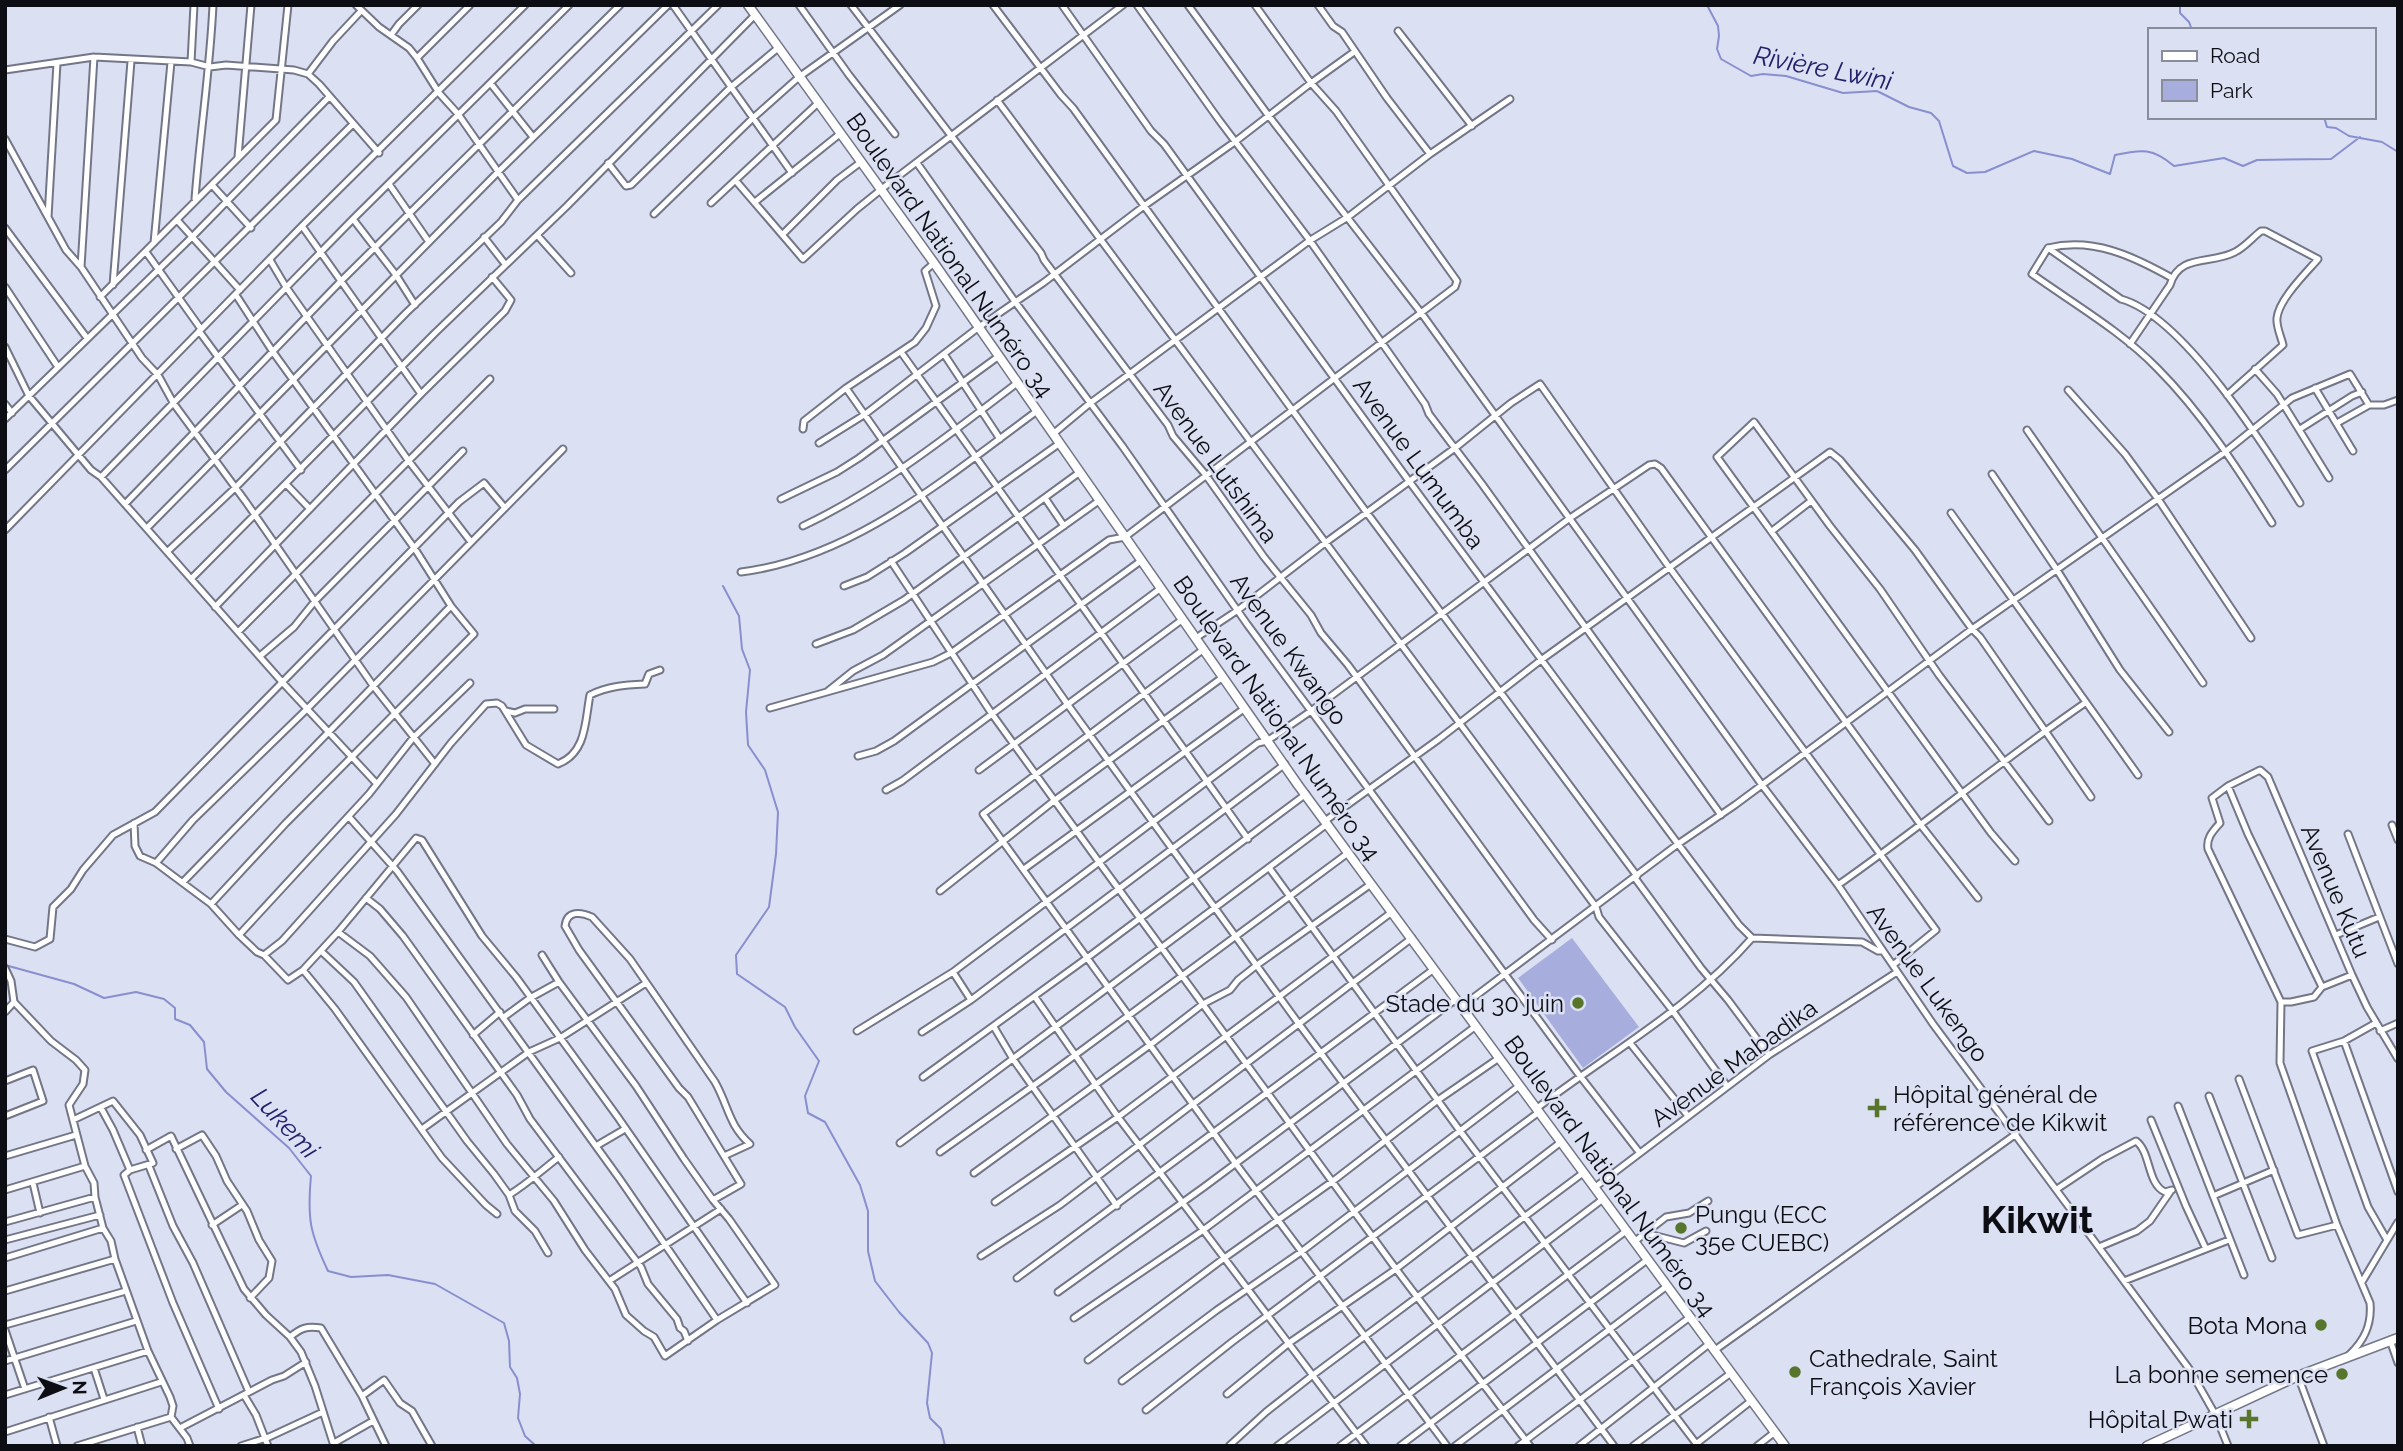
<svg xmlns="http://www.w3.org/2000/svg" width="2403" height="1451" font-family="Raleway,sans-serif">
<rect width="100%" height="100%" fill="#dce0f3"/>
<path fill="#a7aede" d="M1572 938 1639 1027 1583 1068 1518 978Z"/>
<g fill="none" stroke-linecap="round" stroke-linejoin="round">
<path stroke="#878fce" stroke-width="2" d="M1707 5 1718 26 1719 36 1717 49 1721 59 1751 76 1763 74 1786 76 1843 93 1877 91 1909 107 1931 113 1939 121 1953 166 1967 173 1985 172 2034 151 2072 159 2110 174 2115 155C2142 149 2153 148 2174 166L2224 158 2243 166 2257 160 2331 159 2360 137
M2180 5V13L2189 22 2192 30
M2324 117 2327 127 2336 128 2349 136 2382 142 2398 152
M723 586 739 616 742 649 750 670 746 712 748 745 765 770 778 812 776 854 769 907 736 955 737 974 785 1007 795 1027 819 1061 805 1096 808 1113 825 1122 860 1185 868 1211V1251L875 1281 899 1312 928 1343 932 1353 927 1403 930 1418 941 1429 945 1446
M5 965 74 984 104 998 136 992 164 999 175 1008V1019L190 1025 204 1042 207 1069 226 1092 289 1148 311 1176C307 1219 310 1233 328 1271L351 1277 388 1275 435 1284 504 1323 509 1341 510 1367 517 1378 520 1394 518 1418 525 1436 536 1446"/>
<g stroke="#737687" stroke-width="9">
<path id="street" d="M356 5 379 27 409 48 417 58 439 93 458 114 518 200
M673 5 792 173
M799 5 849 75 895 134
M851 5 1041 253 1044 260 1168 425 1173 436 1205 474 1264 557 1311 615 1321 633 1348 665 1534 920 1552 940
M993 5 1061 95 1073 108 1367 513 1637 876
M1062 5 1151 131 1164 144 1409 481 1678 844 1739 925 1752 938
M1137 5 1219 120 1308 238 1425 404 1429 414 1482 484 1721 815
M1188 5 1268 115 1422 314 1762 785 1838 885 1933 1024 2190 1370 2216 1416 2228 1446
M1318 5 1333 26 1342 32 1387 98 1430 154
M1398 31 1472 126
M391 35 399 24 418 5
M417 58 470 5
M191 62 194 5
M5 70 94 57 191 62 210 67 226 65 294 70 308 74 319 84 379 153
M308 74 333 41 361 11
M491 84 533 137
M997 100 1596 907 1599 917 1672 1010 1727 1086
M5 139 66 250 81 267 142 358 158 375 174 404 246 502 374 687 435 764
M238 157 251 5
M608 163 626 186 631 185 730 88 778 48
M917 163 1016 303 1123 447 1247 624 1580 1076 1639 1152
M736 181 803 259 857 209 888 184 1123 5
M389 184 429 242
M212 185 251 228
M195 199C200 134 210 70 213 5
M755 202 841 133
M711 203 817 104
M654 214 753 118 799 77 900 5
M48 217 57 63
M353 219 396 275 415 305
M177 220 240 290
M302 226 421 394
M5 228 87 338
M783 234 837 180 861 162
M537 235 571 273
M484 237 505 264
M154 243 171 62
M2048 248 2121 299C2183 316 2266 448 2300 503
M146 252 201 329
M270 260 286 287 408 460 471 542
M81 267 94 57
M2172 278C2133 256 2093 237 2048 248L2032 274C2074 304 2121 331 2157 368 2202 413 2238 469 2272 523
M113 285 131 61
M5 287 58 367
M100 297 276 120 288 5
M199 331 301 470
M2130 344 2170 285C2179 253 2211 265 2235 252 2245 247 2252 238 2261 231H2265L2318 259C2306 273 2279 299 2277 318 2276 327 2281 336 2283 345L2227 395
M5 347 29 396 91 470 101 477 132 512 283 683 377 784
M901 352 1248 839
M944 354 1000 439
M2255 369 2277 394 2329 478
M846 388 1068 705 1299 1024 1614 1446
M2315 388 2353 451
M2068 390 2125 454 2158 499 2251 638
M5 404 12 413
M5 419 192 237 329 97
M2337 423 2369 405H2384L2398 400
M803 429 804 421 846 388 915 342 926 328 936 306 925 271 934 263
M2300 429 2352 396 2362 392
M2027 430 2203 683
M1053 434 1089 404 1309 241 1348 217 1430 154 1510 99
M819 443 864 415 979 327 1043 283 1144 206 1236 141 1311 83 1354 52
M5 470 353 124
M1992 474 2057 570 2120 670 2169 732
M101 477 353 219 569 5
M286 484 310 509
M1045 498 1064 526
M781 499 837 472 859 458 999 356
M125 504 341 281 620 5
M1951 513 2138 775
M803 526C881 489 949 435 1017 383
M147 528 498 172 668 5
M5 530 302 226 525 5
M1772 531 1811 501
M168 551 235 488 406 313 501 222 518 200 718 5
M891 561 992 714 1099 862 1396 1269 1530 1446
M741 572C854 558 948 476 1037 411
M191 579 435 333 567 206 755 15
M844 586 867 577 905 553 1060 443
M215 607 421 394 505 311 511 300 492 277
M238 632 490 379
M1196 638 1238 610 1325 543 1455 448 1511 403 1540 384 1669 567 1936 930 1893 965
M816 644 853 630 904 600 1080 472
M1204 649 983 814 1236 1164 1447 1446
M260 656 294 627 315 601 463 451
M828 691 853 671 883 655 1100 500
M770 708 933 662 951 653 1109 540 1125 537 1455 287 1457 281 1336 111 1311 83 1255 5
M506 711 515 713 525 709H554
M858 756 876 751 894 741 1142 560
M979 770 1183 619
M2228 786 2248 834 2322 987
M886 790 902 781 1161 588
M349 817 397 871 619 1178 717 1320
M1325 821 1439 739 1541 660 1830 452 1840 460 1915 550 1972 629 1980 637 2091 797
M134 823 135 846 140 856 156 863 211 904 239 935 257 952 264 955 288 980 303 970 338 932 416 838 422 840 482 936 516 977 617 1116 747 1303
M2392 825 2398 840
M2348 834 2398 964
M2015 861 1991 833 1717 457 1754 422 1830 526 1880 589 1939 675 2049 821
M156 863 193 820 307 709 563 449
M1024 869 1245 708
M1270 869 1460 1131 1698 1446
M1635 878 1701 968 1728 1000 1769 1055
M183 882 451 606
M1838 885C1922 826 2001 761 2085 703
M940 891 1055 800 1223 677
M366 898 380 909 403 936 517 1095 530 1119 641 1267 648 1284 677 1319 680 1328 684 1331 688 1341
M211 904 286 823 474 634 451 606 415 549 273 352 236 295
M338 932 370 956 406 997 507 1144 554 1201 585 1250 615 1289 626 1315 644 1331 654 1337 665 1356 717 1320 775 1285 729 1219 713 1200 684 1159 636 1086 559 982 542 955
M239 935 369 794 413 738 470 683
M2336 935 2379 917
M1752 938 1862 942 1878 951H1882
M5 939 35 947 50 939 53 907 71 889 83 870 113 835 155 812 459 502 484 483 505 508
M321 951 354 982 467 1141 494 1174 509 1195 515 1211 535 1231 548 1253
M264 955 282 941 396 814 451 743 486 704 497 703 502 706 526 745 558 764C587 753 585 720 590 695 608 686 625 685 645 684L649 674 660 670
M5 968 11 981 14 1002 5 1012
M303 970 335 1009 442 1158 486 1205 497 1214
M953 972 971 1000
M1035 997 1118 1117 1366 1446
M14 1002 51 1041 76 1060 85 1070 83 1084 69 1105 85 1166 94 1183 95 1197 103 1228 111 1241 115 1259 148 1351 170 1397 173 1406 171 1417 187 1438 190 1446
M2281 1002H2291L2314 997 2322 987 2352 975
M1461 1007 1678 844 1735 805 1972 629 2225 452 2292 398 2350 374 2369 405
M504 1017 530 998 559 982
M2376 1023 2344 1041 2312 1051 2368 1207 2387 1240
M994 1027 1013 1059 1117 1206
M857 1031 953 972 1258 743 1267 741 1311 711 1570 518 1649 465 1655 464 1661 468 1920 824 1978 898
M2380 1031 2398 1023
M922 1032 971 1000 1285 764
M473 1035 500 1012
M2344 1041 2398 1192
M1630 1043 1688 1116
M923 1077 1087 958 1306 794
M2239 1079 2298 1235 2337 1225
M5 1081 33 1070 43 1101 5 1116
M2209 1096 2272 1258
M2178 1106 2244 1275
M101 1108 113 1130 130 1170
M1536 1109C1609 1053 1691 1008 1752 938
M73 1120 113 1101 140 1135 153 1163 130 1170 124 1175 173 1303 219 1409
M2151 1120 2186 1206 2206 1249
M422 1129 529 1052 560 1038 646 983
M900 1143 1327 824
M596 1146 625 1129
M176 1149 202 1135 216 1156 227 1181 247 1211 259 1240 272 1261 269 1278 250 1298
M146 1150 171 1136 244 1289 266 1315 290 1337 301 1352 315 1386 334 1446
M940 1152 1047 1076 1348 853
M5 1156 76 1135
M149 1166 173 1226 193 1263 249 1392
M974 1173 1150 1045 1203 1004 1230 990 1238 980 1257 965 1371 884
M33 1183 40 1213
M1594 1188 1769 1055 1897 972
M2057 1189 2102 1159 2136 1141C2151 1152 2147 1184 2165 1192L2172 1190
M5 1190 85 1166
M509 1195C527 1184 542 1170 559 1157
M2213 1196 2274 1170
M713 1200 741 1184 688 1097 679 1088 579 950 565 926C567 910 581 912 592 917L630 959 715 1082C729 1107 728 1124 750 1144L724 1156
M995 1202 1118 1117 1392 912
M5 1222 95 1197
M212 1225 242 1205
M1645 1233 1684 1243 1706 1231
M5 1240 100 1215
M1634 1242 1666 1217 1689 1213 1708 1201
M2099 1247 2137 1231 2150 1221 2170 1192
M981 1256 1060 1205 1412 938
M5 1258 103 1228
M1017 1278 1434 969
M609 1281 721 1209
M2124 1281 2229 1240
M2362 1282 2398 1222
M5 1291 115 1259
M1058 1292 1204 1187 1455 1000
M1074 1318 1202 1231 1476 1026
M5 1325 126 1291
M5 1330 25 1389
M290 1337C301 1328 306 1326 321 1328L362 1396 386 1446
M2390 1340 2398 1363
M1715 1350 2016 1134
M2349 1355C2365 1340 2372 1324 2370 1303L2337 1225 2280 1063 2281 1002 2208 849C2206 838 2213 831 2220 823L2212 798 2228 786 2260 770 2268 777 2352 975 2367 1007 2398 1059
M1088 1360 1223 1259 1333 1181 1438 1100 1499 1058
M5 1361 136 1321
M94 1368 104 1399
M2298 1376 2324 1446
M1122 1381 1217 1310 1301 1252 1519 1086
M1227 1394 1289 1343 1396 1269 1561 1142
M5 1395 148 1351
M244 1395 256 1415 268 1446
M362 1396 384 1380 400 1403 412 1411 432 1446
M1146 1410 1232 1342 1539 1112
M49 1417 57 1446
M137 1427 142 1446
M180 1428 272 1380 284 1376 306 1362
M5 1432 161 1382
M334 1443 373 1421
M1696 1444 1751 1401
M77 1446 171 1417
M241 1446 269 1437 323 1412
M1229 1446 1266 1412 1313 1375 1583 1173
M1277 1446 1603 1199
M1340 1446 1626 1231
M1400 1446 1647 1260
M1455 1446 1667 1286
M1518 1446 1690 1317
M1579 1446 1709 1344
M1633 1446 1731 1373
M1757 1446 1775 1432"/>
</g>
<g stroke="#737687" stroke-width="11">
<path id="secondary" d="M748 5 934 263 1298 785 1785 1446
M2147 1446 2298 1376 2398 1338"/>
</g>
<use href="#street" stroke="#fff" stroke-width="5"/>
<use href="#secondary" stroke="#fff" stroke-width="8"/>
</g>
<g fill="#57752b" stroke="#dce0f3" stroke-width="2.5">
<circle cx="1578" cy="1003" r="7"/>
<path d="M1873.5 1097.5h7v7h7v7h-7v7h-7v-7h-7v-7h7z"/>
<circle cx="1681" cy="1228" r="7"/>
<circle cx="2321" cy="1325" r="7"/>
<circle cx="1795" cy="1372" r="7"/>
<circle cx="2342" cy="1374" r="7"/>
<path d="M2245.5 1408.5h7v7h7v7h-7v7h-7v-7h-7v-7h7z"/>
</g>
<g text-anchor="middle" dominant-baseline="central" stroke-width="5" stroke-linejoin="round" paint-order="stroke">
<g font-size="24" fill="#0d0e14" stroke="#dce0f3">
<text transform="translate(950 255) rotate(55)">Boulevard National Numéro 34</text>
<text transform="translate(1216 462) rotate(54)">Avenue Lutshima</text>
<text transform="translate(1419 463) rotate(54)">Avenue Lumumba</text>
<text transform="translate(1289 649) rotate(54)">Avenue Kwango</text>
<text transform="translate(1277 718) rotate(55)">Boulevard National Numéro 34</text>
<text transform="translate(2336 891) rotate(67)">Avenue Kutu</text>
<text transform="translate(1928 983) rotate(54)">Avenue Lukengo</text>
<text transform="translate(1734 1063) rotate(-36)">Avenue Mabadika</text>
<text transform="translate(1610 1176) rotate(54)">Boulevard National Numéro 34</text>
</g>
<g font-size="24" fill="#0d0e14" stroke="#dce0f3" text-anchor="end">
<text x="1564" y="1003">Stade du 30 juin</text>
<text x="1893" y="1094" text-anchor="start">Hôpital général de<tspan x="1893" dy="28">référence de Kikwit</tspan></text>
<text x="1695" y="1214" text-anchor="start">Pungu (ECC<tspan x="1695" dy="28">35e CUEBC)</tspan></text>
<text x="2307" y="1325">Bota Mona</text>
<text x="1809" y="1358" text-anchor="start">Cathedrale, Saint<tspan x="1809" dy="28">François Xavier</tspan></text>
<text x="2328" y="1374">La bonne semence</text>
<text x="2233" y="1419">Hôpital Pwati</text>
</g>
<g font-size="26" font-style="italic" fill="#24206a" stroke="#dce0f3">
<text transform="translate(1823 68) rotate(11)">Rivière Lwini</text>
<text transform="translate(285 1123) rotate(47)">Lukemi</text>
</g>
<g font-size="38" font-weight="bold" fill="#0d0e14" stroke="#dce0f3">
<text x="2037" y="1219">Kikwit</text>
</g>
</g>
<rect width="2403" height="1451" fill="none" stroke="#0d0e14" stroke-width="14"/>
<rect x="2148" y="28" width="228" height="91" fill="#dce0f3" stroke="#898c9a" stroke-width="2"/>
<rect x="2162" y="51" width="35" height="10" fill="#ffffff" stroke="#898c9a" stroke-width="2"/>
<text x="2210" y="63" font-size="21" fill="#0d0e14">Road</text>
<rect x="2162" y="80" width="35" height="21" fill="#a7aede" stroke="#898c9a" stroke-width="2"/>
<text x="2210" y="98" font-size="21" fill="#0d0e14">Park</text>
<g transform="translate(63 1388) rotate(89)" stroke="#dce0f3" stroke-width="5" paint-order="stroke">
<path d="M0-5L12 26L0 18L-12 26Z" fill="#0d0e14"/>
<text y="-10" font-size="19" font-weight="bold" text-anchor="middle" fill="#0d0e14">N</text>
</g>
</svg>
